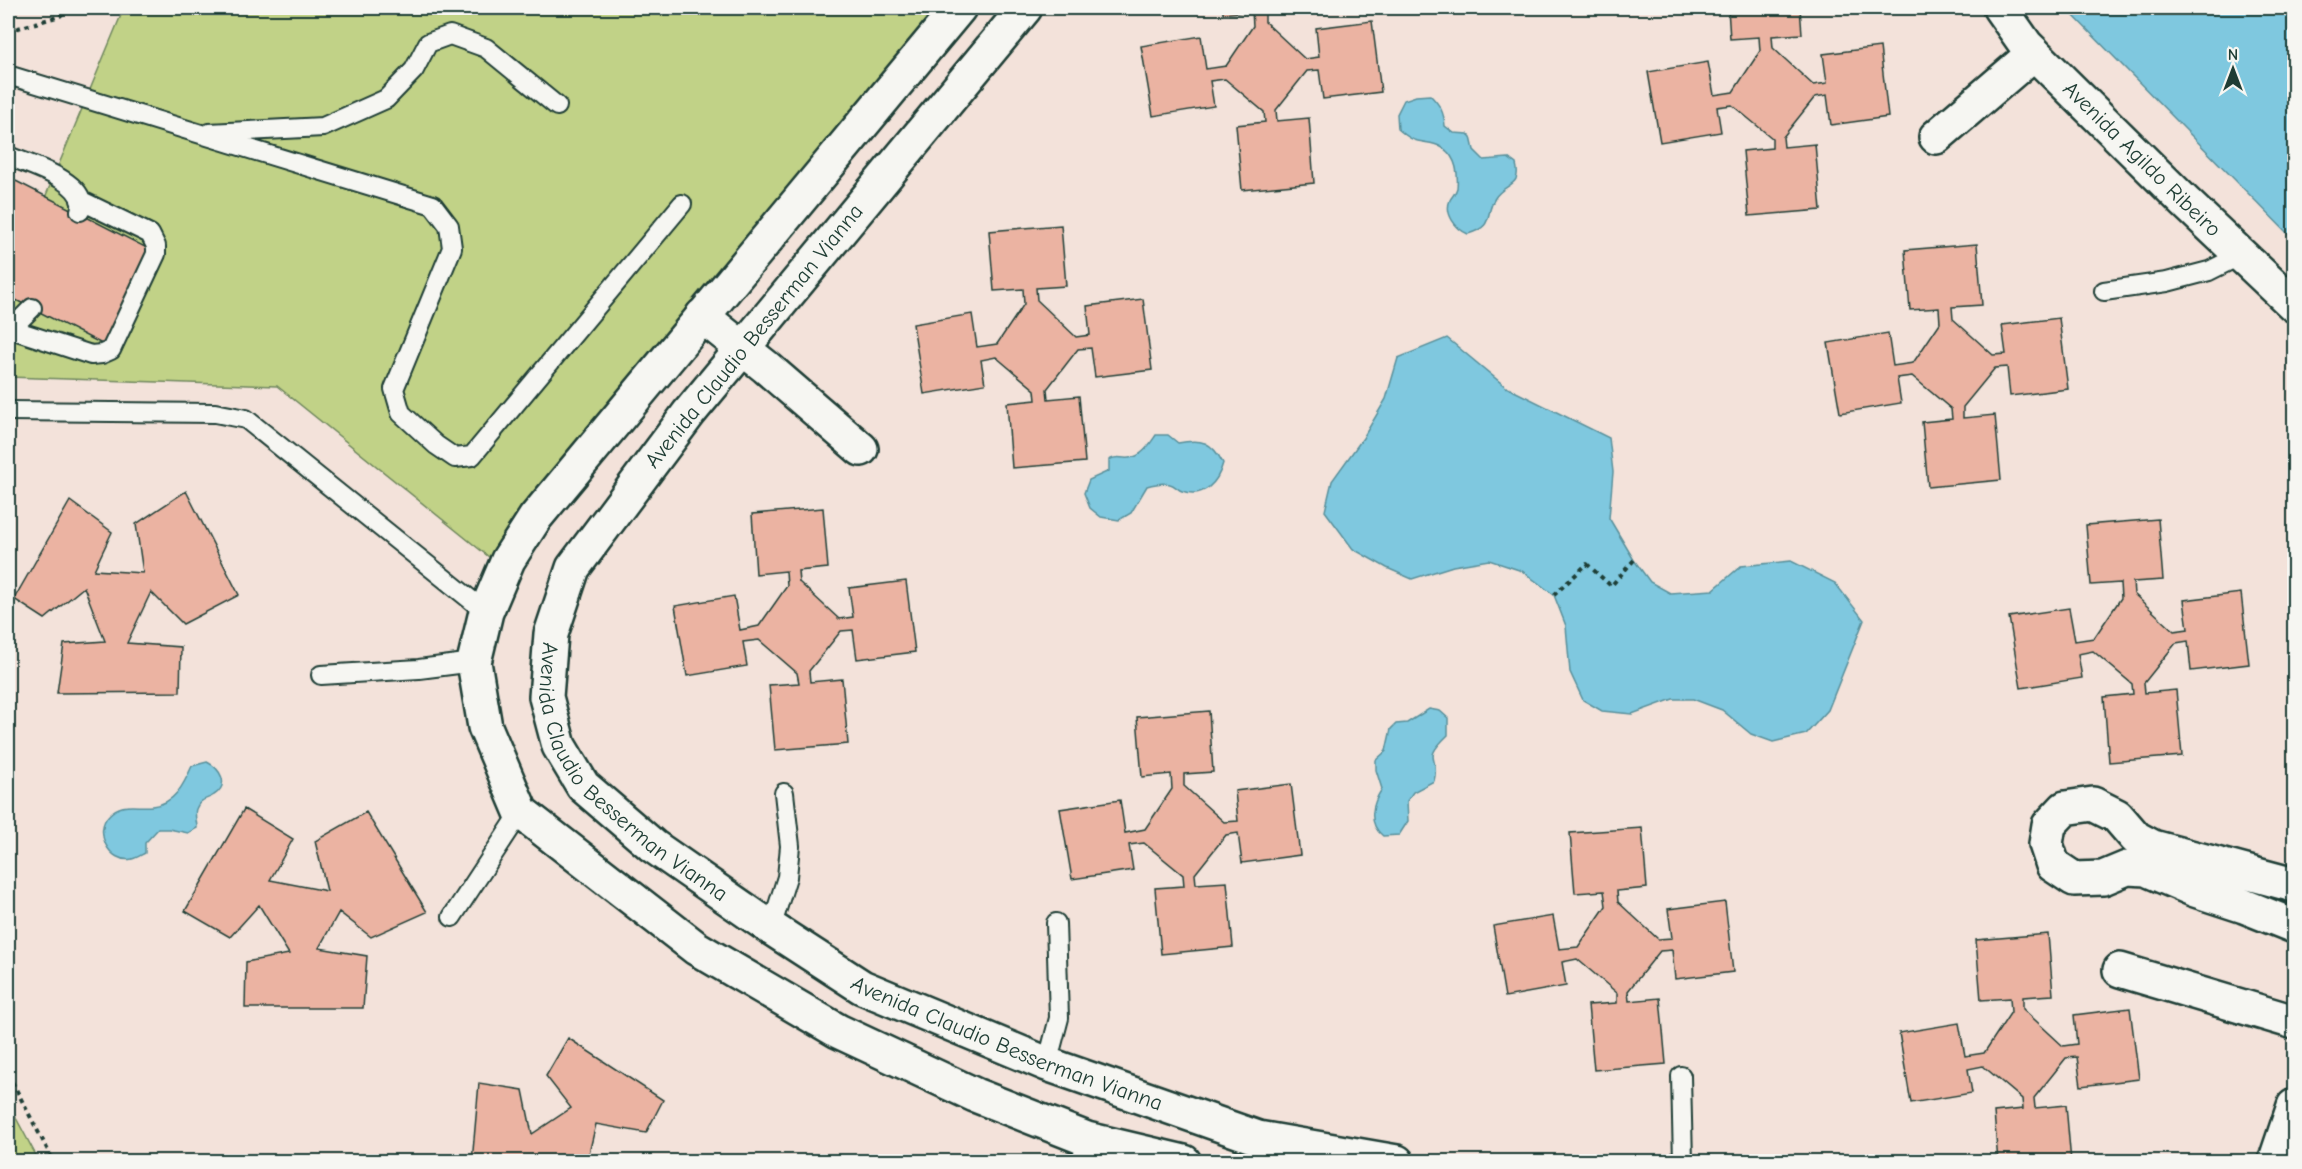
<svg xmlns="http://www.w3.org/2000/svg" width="2302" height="1169" font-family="'Comic Neue',sans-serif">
<rect width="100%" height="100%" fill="#f3e2da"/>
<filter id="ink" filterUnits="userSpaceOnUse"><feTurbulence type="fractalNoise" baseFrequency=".0167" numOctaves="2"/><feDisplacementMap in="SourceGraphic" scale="12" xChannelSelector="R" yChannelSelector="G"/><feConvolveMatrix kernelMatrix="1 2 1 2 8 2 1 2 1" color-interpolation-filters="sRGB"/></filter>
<g filter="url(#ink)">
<path fill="#c1d287" stroke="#70885e" stroke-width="1.5" d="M124 8H950L489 557 277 386 8 377V272L34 224Z
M8 1103 39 1161H8Z"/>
<path fill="#7fc8df" stroke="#59909b" stroke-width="1.5" d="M2066 8H2294V240Z
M1430 95C1440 105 1444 112 1445 126L1454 133 1468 134 1471 137 1474 150 1484 160 1508 158 1516 164C1522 188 1505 182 1495 198 1484 216 1495 226 1468 234 1456 229 1444 214 1450 200 1452 196 1456 193 1457 188 1458 178 1457 165 1451 156 1443 144 1431 143 1418 141 1410 140 1404 134 1398 129L1397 114 1404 100 1416 96Z
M1447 338 1506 387 1609 438 1613 472 1609 518 1634 560 1650 582 1670 593 1713 590 1741 566 1791 561 1835 583 1864 620 1828 710 1806 734 1773 742 1751 734 1722 710 1693 699H1673L1632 714 1602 711 1583 700 1570 672 1566 626 1554 595 1522 571 1489 560 1453 566 1412 579 1387 568 1353 549 1325 511 1332 481 1363 438 1386 399 1398 358Z
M1156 435H1168L1178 443C1202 438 1212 442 1223 463 1218 482 1204 499 1182 491 1178 490 1175 485 1170 484 1163 482 1154 484 1147 486L1131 513 1119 520 1101 517 1090 508 1084 493 1089 480 1109 471V460C1117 455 1121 459 1129 458 1142 457 1149 445 1156 435Z
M1429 709 1440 711 1448 718V735C1420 762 1441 754 1434 781L1413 792 1407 801 1408 821 1399 835 1383 836C1367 823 1372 804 1382 789L1376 770V760L1386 751 1391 729 1396 724 1407 723Z
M207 762C219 768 231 784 214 795 207 800 200 798 196 809 194 814 197 822 197 828L188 833 169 829H158L145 843V853C141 855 136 858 132 859 109 864 93 831 109 815 122 801 136 808 152 806 175 804 184 784 192 766Z"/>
<path fill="#ebb3a2" stroke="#1f3d34" stroke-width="1.5" d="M1223 8H1295L1265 10V22L1305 59 1319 57 1316 28 1372 21 1381 92 1323 99 1319 70 1307 71 1276 110 1277 121 1309 118 1314 183 1242 190 1236 125 1265 122 1264 112 1225 79 1210 81 1214 106 1153 116 1141 46 1201 36 1206 69 1226 66 1253 26 1252 11 1223 14Z
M1728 8H1800L1802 34 1772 36 1773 48 1813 85 1827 83 1823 54 1880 47 1888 117 1831 125 1827 95 1815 97 1783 137 1784 147 1815 144 1821 210 1749 216 1743 151 1772 148V138L1732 105 1717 107 1721 132 1660 142 1648 72 1708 62 1714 95 1733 92 1760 51 1759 37 1730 39Z
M8 177 149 249 104 345 8 296Z
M1061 225 1066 286 1036 288 1037 300 1076 337 1090 335 1087 306 1143 299 1152 370 1095 377 1091 348 1078 349 1047 389 1048 399 1079 396 1085 462 1012 468 1007 403 1036 400 1035 390 996 357 981 360 985 384 924 394 913 324 972 314 977 347 997 344 1024 304 1023 289 994 291 989 231Z
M1977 244 1982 305 1952 307 1953 319 1993 355 2006 354 2002 325 2059 318 2068 389 2010 396 2007 367 1995 368 1963 407V418L1995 415 2001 480 1928 487 1922 422 1952 419 1951 409 1912 376 1897 378 1901 403 1840 413 1828 343 1888 333 1893 366 1913 363 1940 323 1939 308 1910 310 1905 250Z
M186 491 239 595 183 624 151 592 127 643 181 647 180 692 57 693 64 644 105 641 84 587 45 619 14 599 70 501 112 532 94 570 143 573 136 524Z
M823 508 828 568 798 571 799 582 839 619 853 617 849 588 906 581 915 652 857 659 853 630 841 631 809 671 810 682 842 679 848 744 775 750 769 685 799 683 797 673 759 640 743 642 747 666 687 676 675 606 734 596 740 630 759 626 787 586 786 571 756 574 752 514Z
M2158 519 2163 580 2133 582 2134 594 2174 631 2188 629 2184 600 2241 593 2249 664 2191 671 2188 641 2176 643 2144 683 2145 693 2176 690 2182 756 2109 762 2104 697 2133 694 2132 684 2093 651 2078 654 2082 678 2021 688 2009 617 2069 608 2075 641 2094 638 2121 598 2120 583 2091 585 2086 525Z
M1209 711 1213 772 1184 774V786L1224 822 1238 821 1235 791 1291 784 1300 855 1242 863 1238 833 1226 835 1195 874 1196 884 1227 882 1233 947 1161 954 1155 888 1184 886 1183 875 1144 843 1129 845 1133 870 1072 879 1060 809 1120 800 1125 833 1145 829 1172 789 1171 774 1142 777 1137 717Z
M244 809 293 839 270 880 327 891 315 841 366 812 427 912 371 937 339 912 319 948 367 956 363 1008H245L246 962 289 954 259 905 230 937 185 911Z
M1642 828 1647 888 1617 891 1618 902 1658 939 1672 938 1668 909 1725 902 1733 972 1675 979 1672 950 1660 951 1628 991 1629 1001 1660 998 1666 1064 1594 1070 1588 1005 1617 1003V993L1577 959 1562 962 1566 986 1505 997 1493 926 1553 916 1559 949 1578 947 1606 906 1604 891 1575 893 1570 833Z
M2048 934 2053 995 2023 997V1009L2063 1046 2077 1044 2074 1015 2130 1008 2139 1079 2081 1086 2077 1057 2066 1058 2034 1098 2035 1108 2066 1105 2071 1162H1998L1994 1112 2023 1109 2022 1099 1983 1066 1968 1069 1972 1093 1911 1103 1899 1033 1959 1023 1965 1056 1984 1053 2011 1012 2010 998 1981 1000 1976 940Z
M568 1038 663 1100 646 1133 596 1124 587 1162H472L479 1083 523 1090 532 1134 571 1108 546 1076Z"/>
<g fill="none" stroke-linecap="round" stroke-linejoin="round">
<g stroke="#1f3d34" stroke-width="22">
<path id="service" d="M8 75 433 205 449 226 452 248 394 389 401 413 436 445 455 458 472 456 682 204
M209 133 323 127 386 99 414 70 428 43 450 35 486 48 557 106
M8 156C27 164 91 182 80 211
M2104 291 2167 282 2209 271 2241 255
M8 329H11L32 308
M11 329 91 355 102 354 111 350 156 254V246L150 234 80 200
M8 411 215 413 246 419 486 612
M321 675 419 669 474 662
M452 917 521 812
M771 928 787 877 790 846 784 793
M1047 1064 1059 1018 1056 923
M1681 1076 1683 1162
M1081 1162 1087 1139"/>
</g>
<g stroke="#1f3d34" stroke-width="38">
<g id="minor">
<path d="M959 8 535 518 508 560 486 612 474 662 485 727 521 812 696 948 838 1031 975 1095 1087 1139 1184 1162"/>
<path id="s1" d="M1025 8 689 413 573 568 551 634 546 697 559 746 583 786 653 846 771 928 862 987 1047 1064 1258 1138 1397 1162"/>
<path id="s2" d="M2000 8 2026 45 2185 202 2294 305"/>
<path d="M1936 137 2034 53"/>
<path d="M702 316 766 367 861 449"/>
<path d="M2294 885 2153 847 2136 838 2117 816 2093 804 2065 808 2049 825 2046 844 2053 865 2074 879 2103 878 2127 868 2146 869 2195 890 2244 906 2294 926"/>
<path d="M2120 970 2294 1022"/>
<path d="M2275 1162 2294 1106"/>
</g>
</g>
<path stroke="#1f3d34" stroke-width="4" stroke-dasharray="4.5 4.5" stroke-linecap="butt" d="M8 13 12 8
M8 31 60 16 68 8
M1554 595 1587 564 1611 586 1634 560
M8 1074 54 1162"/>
<use href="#service" stroke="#f6f6f2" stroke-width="18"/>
<use href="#minor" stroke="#f6f6f2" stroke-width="33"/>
</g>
</g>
<g text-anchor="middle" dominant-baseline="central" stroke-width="5" stroke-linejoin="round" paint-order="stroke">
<g font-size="22" fill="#1f3d34" stroke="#f6f6f2">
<text stroke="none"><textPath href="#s2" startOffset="208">Avenida Agildo Ribeiro</textPath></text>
<text transform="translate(754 336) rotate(-51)">Avenida Claudio Besserman Vianna</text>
<text stroke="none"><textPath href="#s1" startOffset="964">Avenida Claudio Besserman Vianna</textPath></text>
<text stroke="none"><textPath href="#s1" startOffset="1450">Avenida Claudio Besserman Vianna</textPath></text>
</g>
</g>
<rect width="2302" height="1169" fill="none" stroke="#f6f6f2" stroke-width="30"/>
<rect x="15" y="15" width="2272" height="1139" fill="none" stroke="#1f3d34" stroke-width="2" filter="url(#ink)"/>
<g transform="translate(2233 69)" stroke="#f6f6f2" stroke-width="4.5" paint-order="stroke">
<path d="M0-4.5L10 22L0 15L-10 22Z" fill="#1f3d34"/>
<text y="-9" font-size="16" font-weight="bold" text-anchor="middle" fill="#1f3d34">N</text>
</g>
</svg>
